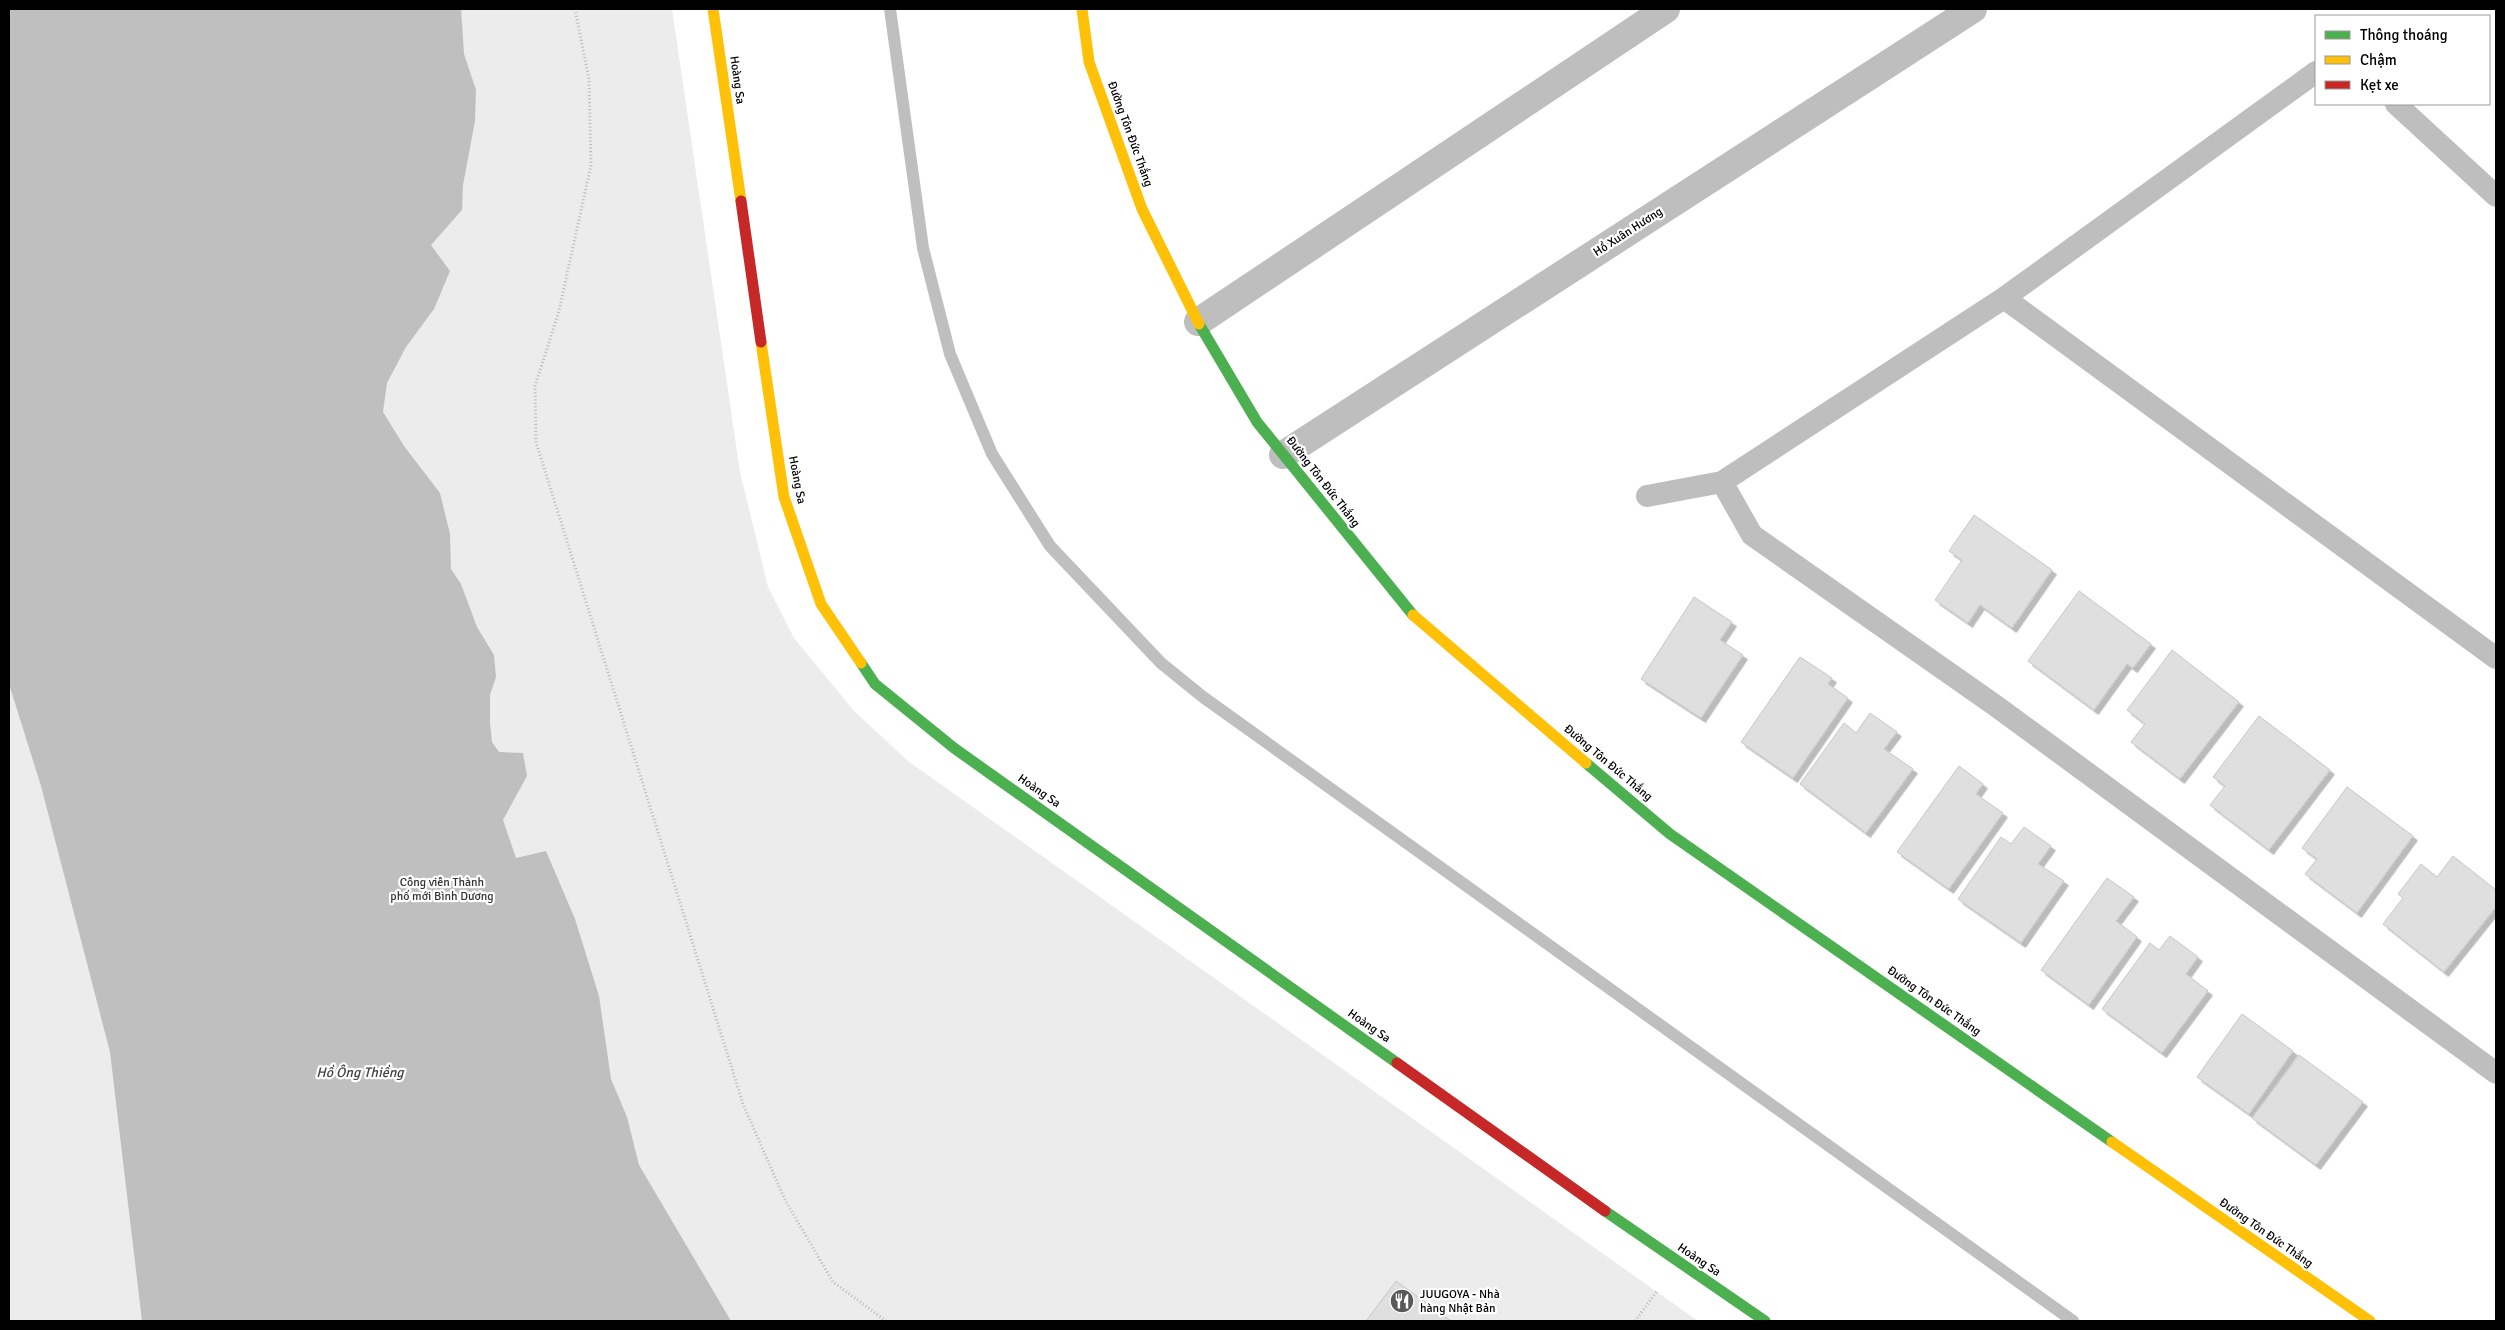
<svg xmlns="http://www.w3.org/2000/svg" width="2505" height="1330" font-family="Signika,sans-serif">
<defs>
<filter id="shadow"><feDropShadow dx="4.5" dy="4.5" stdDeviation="0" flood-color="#0004"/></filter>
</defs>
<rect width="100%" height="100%" fill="#fff"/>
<path fill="#ececec" d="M9 9H672L740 472 768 587 794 638 854 711 908 761 1698 1321H9Z"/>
<path fill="#bfbfbf" d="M9 9H461L464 54 476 90 475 121 463 185 462 210 431 245 450 271 434 309 406 347 387 383 383 412 404 446 440 493 450 534 451 569 461 584 477 627 494 655 496 677 490 695V723L492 742 499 752 523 753 527 776 503 820 516 858 546 851 575 919 599 996 611 1079 627 1117 639 1165 731 1321H142L110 1052 41 786 9 684Z"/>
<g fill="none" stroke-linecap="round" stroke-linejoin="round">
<path stroke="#bfbfbf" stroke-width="12" d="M890 9 923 248 950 354 992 454 1050 546 1161 663 1203 697 2073 1321"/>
</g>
<path fill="#dfdfdf" stroke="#c7c7c7" filter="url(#shadow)" d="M1974 515 2052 570 2012 628 1980 605 1968 623 1935 600 1962 560 1949 551Z
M2079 591 2151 644 2133 668 2127 664 2094 710 2028 661Z
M1694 597 1732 622 1720 640 1743 655 1701 718 1641 679Z
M2172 650 2239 702 2180 779 2131 742 2145 724 2127 710Z
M1800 657 1832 678 1828 684 1848 698 1793 778 1741 742Z
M1870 713 1897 732 1884 749 1913 769 1866 833 1800 784 1844 723 1856 733Z
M2259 716 2330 770 2269 850 2210 805 2225 786 2213 777Z
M1959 766 1983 784 1976 794 2003 813 1949 889 1897 852Z
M2347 787 2413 836 2357 913 2305 874 2317 859 2302 848Z
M2024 827 2051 846 2038 864 2064 881 2021 943 1958 899 2001 837 2011 844Z
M2453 856 2496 890V907L2444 972 2383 924 2403 898 2398 894 2421 864 2437 877Z
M2107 878 2134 897 2116 921 2137 937 2089 1005 2041 970Z
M2170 936 2198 957 2186 974 2208 991 2162 1053 2102 1009 2150 943 2159 950Z
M2242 1014 2293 1051 2249 1114 2197 1077Z
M2299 1055 2363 1102 2316 1165 2252 1118Z
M1396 1281 1451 1321H1366Z"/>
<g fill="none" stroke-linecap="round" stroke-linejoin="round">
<path stroke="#b9b9b9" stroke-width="3" stroke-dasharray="1 2.5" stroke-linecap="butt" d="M575 9 589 79 591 165 559 311 535 386 536 442 743 1104 785 1200 833 1282 886 1321
M1635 1321 1657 1291"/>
<path stroke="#bebebe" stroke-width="22" d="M2396 104 2496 196
M2004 298 2496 658
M1722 482 1752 535 1996 706 2496 1073
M1647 496 1722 482 2004 298 2316 72"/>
<path stroke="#bebebe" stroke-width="28" d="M1198 322 1666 9
M1283 455 1973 9"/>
<path stroke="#4caf50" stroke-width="11" d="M1199 324 1257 422 1413 615
M861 663 875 684 954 748 1397 1063
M1586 763 1670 834 2112 1142
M1605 1211 1765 1321"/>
<path stroke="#ffc107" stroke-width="11" d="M713 9 741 201
M1082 9 1089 62 1142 209 1199 324
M761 342 784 497 821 604 861 663
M1413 615 1586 763
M2112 1142 2370 1321"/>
<path stroke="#c62828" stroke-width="11" d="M741 201 761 342
M1397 1063 1605 1211"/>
</g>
<defs>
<g id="restaurant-disc" transform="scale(1.25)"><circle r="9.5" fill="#595959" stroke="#fff"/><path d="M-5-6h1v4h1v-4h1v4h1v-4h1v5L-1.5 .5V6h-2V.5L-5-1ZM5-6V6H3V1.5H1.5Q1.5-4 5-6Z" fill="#fff"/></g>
</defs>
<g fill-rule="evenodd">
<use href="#restaurant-disc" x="1402" y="1301"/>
</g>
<g text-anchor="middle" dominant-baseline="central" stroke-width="4.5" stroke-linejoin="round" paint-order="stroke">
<g font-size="12" fill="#000" stroke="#fff">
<text transform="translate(737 80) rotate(82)">Hoàng Sa</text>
<text transform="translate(1130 134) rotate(70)">Đường Tôn Đức Thắng</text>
<text transform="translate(1628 232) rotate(-33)">Hồ Xuân Hương</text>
<text transform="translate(797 480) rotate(79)">Hoàng Sa</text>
<text transform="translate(1323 482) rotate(52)">Đường Tôn Đức Thắng</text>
<text transform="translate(1608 763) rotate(40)">Đường Tôn Đức Thắng</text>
<text transform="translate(1039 791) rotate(35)">Hoàng Sa</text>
<text transform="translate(1934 1001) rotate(35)">Đường Tôn Đức Thắng</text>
<text transform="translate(1369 1026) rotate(35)">Hoàng Sa</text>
<text transform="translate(2266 1233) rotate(35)">Đường Tôn Đức Thắng</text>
<text transform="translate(1699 1260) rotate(34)">Hoàng Sa</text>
</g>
<g font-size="12" fill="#333" stroke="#fff">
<text x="442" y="882">Công viên Thành<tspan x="442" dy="14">phố mới Bình Dương</tspan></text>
</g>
<g font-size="12" fill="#000" stroke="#fff" text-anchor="start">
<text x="1420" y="1294">JUUGOYA - Nhà<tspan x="1420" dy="14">hàng Nhật Bản</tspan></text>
</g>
<g font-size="14" font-style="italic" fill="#444" stroke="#fff">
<text x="360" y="1072">Hồ Ông Thiềng</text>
</g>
</g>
<rect width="2505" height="1330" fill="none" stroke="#000000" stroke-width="20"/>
<rect x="2315" y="15" width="175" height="90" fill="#ffffff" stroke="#999999"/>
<rect x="2325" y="31" width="25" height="8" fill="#4caf50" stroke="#999999"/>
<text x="2360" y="40" font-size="15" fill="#000000">Thông thoáng</text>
<rect x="2325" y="56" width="25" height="8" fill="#ffc107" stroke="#999999"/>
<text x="2360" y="65" font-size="15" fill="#000000">Chậm</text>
<rect x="2325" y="81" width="25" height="8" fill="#c62828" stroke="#999999"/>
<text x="2360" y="90" font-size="15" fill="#000000">Kẹt xe</text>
</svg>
